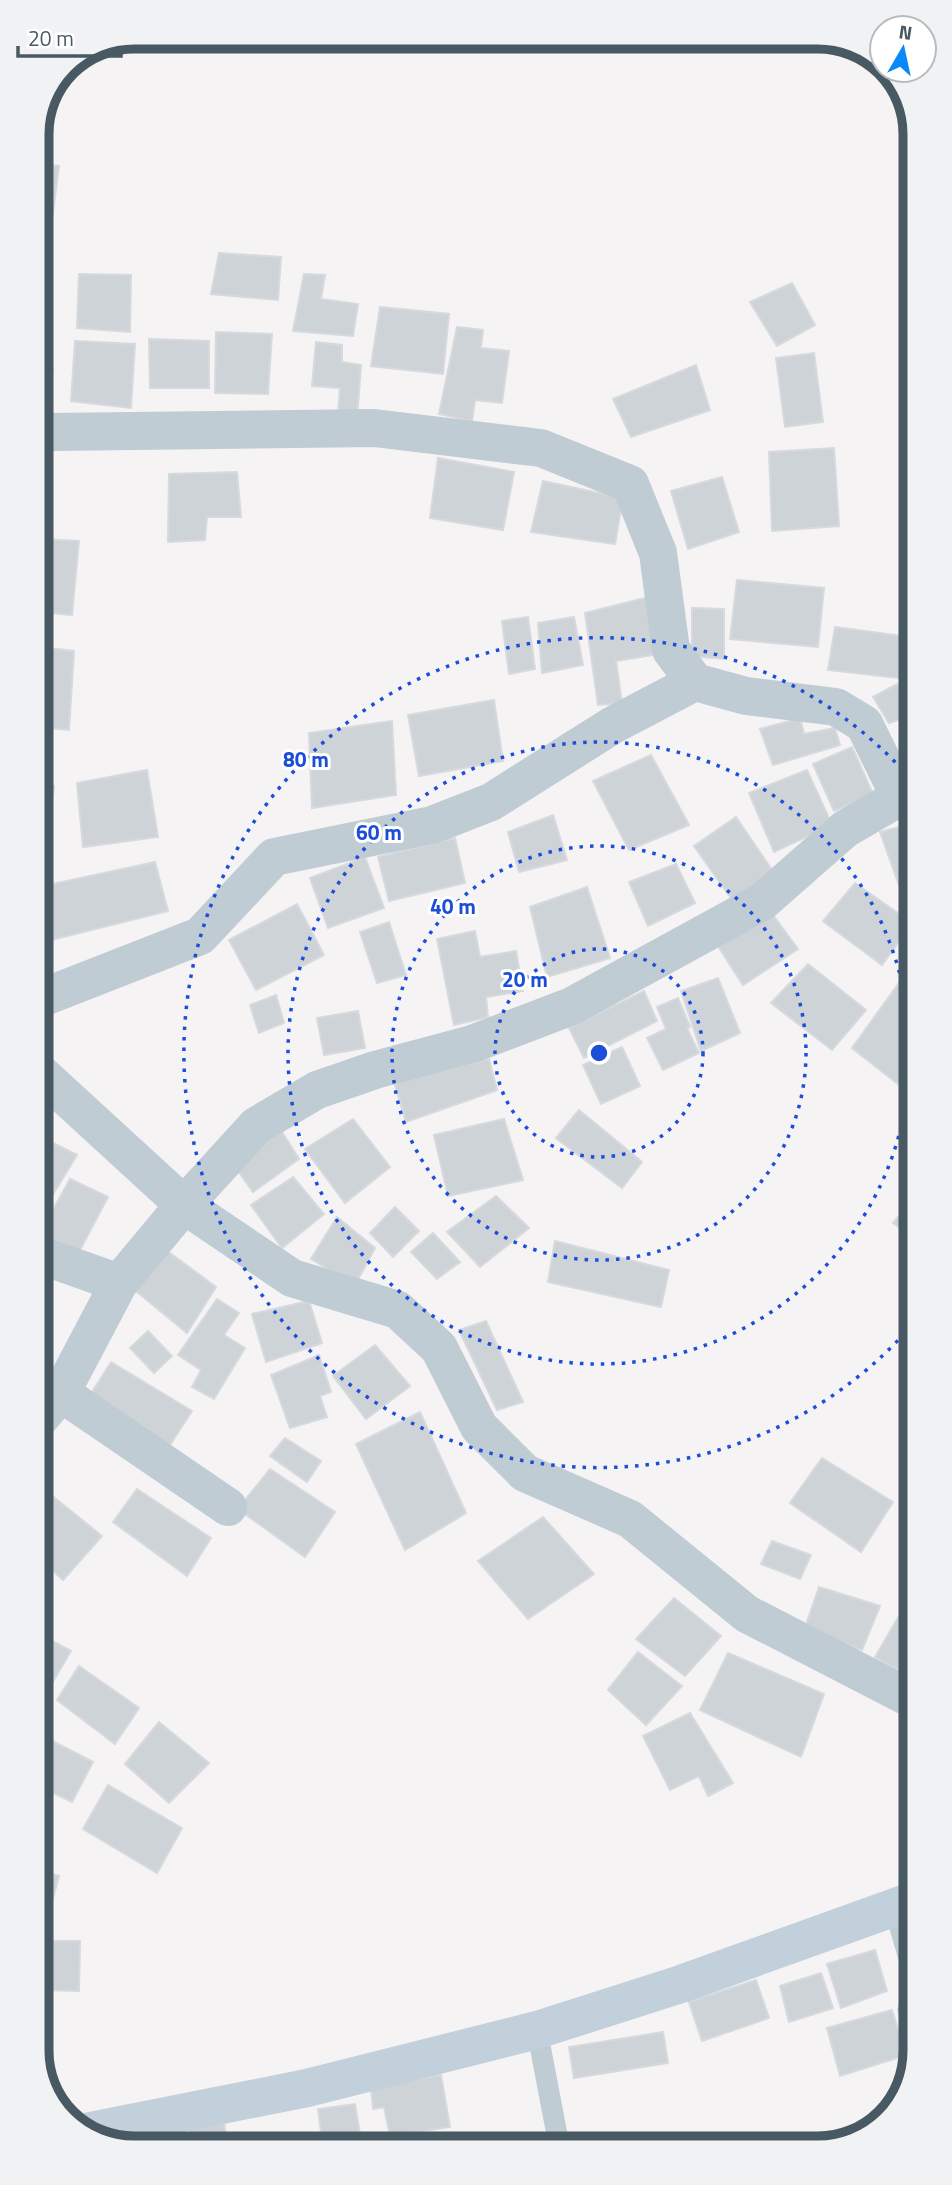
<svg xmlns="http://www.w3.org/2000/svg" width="952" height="2185" font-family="'Titillium Web',sans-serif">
<rect width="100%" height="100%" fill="#f5f3f3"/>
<path fill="#ced3d8" stroke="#d6d9de" stroke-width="2" d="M37 164 59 166 49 243 37 241Z
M219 253 281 257 278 300 211 294Z
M79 274 131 275 130 332 77 328Z
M304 274 325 275 321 299 358 304 353 336 293 331Z
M792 283 815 325 777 346 750 302Z
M380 307 449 314 443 374 371 366Z
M457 327 483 330 481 348 509 351 502 403 475 400 472 421 439 414Z
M216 332 272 334 268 394 215 393Z
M149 339 209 341V388H150Z
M75 341 135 344 131 408 71 401Z
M316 342 342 345V362L361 365 357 419 338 414 340 388 312 386Z
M814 353 823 422 785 427 776 358Z
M696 365 710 410 631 437 613 399Z
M38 367 53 368 47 411 38 409Z
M834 448 839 526 772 531 769 452Z
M438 458 514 472 503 530 430 518Z
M237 472 241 517H207L205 540 168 542 169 474Z
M722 477 739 532 688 549 671 491Z
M543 481 623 498 615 544 531 532Z
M38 539 79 541 72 615 38 612Z
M737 580 824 588 818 647 730 639Z
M649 597 659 654 616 661 622 703 598 705 585 613Z
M692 608 724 609V659L692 656Z
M528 617 535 669 509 674 502 621Z
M574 617 583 665 542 673 538 623Z
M835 627 910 637 906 679 828 670Z
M38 647 74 651 69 730 38 727Z
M897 684 912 711V715L889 723 873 697Z
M494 700 503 761 419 776 408 715Z
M800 718 804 734 835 728 840 745 773 765 760 729Z
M392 721 396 795 312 808 309 733Z
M852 747 873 794 834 811 813 764Z
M651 755 689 825 629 850 593 781Z
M147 770 158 837 83 847 77 783Z
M807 770 832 825 774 852 749 793Z
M39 783 54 786 47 844 39 843Z
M553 815 567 860 519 872 508 832Z
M736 817 776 876 733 901 694 846Z
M912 824V904L906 905 880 832Z
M455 838 465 883 389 901 378 857Z
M365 857 384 908 328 928 310 878Z
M155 862 168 911 39 943V887Z
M676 864 695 903 648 926 629 882Z
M855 883 912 923 882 965 823 921Z
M587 887 610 958 547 977 530 907Z
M297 904 324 955 256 990 229 940Z
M770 911 798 949 743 985 718 946Z
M389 922 406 975 377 983 360 932Z
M475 931 480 957 516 951 523 991 486 997 488 1017 454 1025 437 939Z
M808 964 866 1010 832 1050 771 1003Z
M912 965 913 1063 898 1084 852 1048Z
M718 978 740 1033 701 1051 681 991Z
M644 991 657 1021 584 1058 569 1028Z
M276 995 284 1023 259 1033 250 1005Z
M678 998 690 1027 687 1028 699 1053 663 1070 647 1038 666 1029 657 1007Z
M358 1011 365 1048 324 1055 317 1018Z
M622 1047 640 1086 601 1104 583 1065Z
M489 1059 497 1090 406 1122 394 1082Z
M579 1110 642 1162 622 1188 556 1138Z
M353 1119 390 1167 345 1203 305 1149Z
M504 1119 523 1180 448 1196 434 1135Z
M279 1127 299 1159 253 1192 231 1161Z
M39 1136 77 1155 43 1211 40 1210Z
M293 1177 324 1214 282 1248 251 1205Z
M70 1179 108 1197 79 1252 40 1233Z
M496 1196 529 1228 480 1267 447 1232Z
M913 1199V1237L893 1223Z
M395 1207 419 1231 393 1257 370 1233Z
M337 1217 375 1248 355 1285 311 1259Z
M433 1233 460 1262 437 1279 411 1252Z
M555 1241 669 1270 661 1307 548 1282Z
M162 1247 216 1287 187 1333 131 1287Z
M217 1299 239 1313 224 1335 245 1348 214 1399 192 1387 201 1370 178 1355Z
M309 1301 322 1343 266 1362 252 1314Z
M486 1321 523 1402 497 1410 459 1330Z
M148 1331 172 1356 154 1373 130 1348Z
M375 1345 410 1386 366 1419 333 1376Z
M319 1355 331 1392 320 1396 327 1417 290 1428 271 1375Z
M111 1362 192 1411 170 1445 89 1397Z
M420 1412 466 1513 405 1550 356 1444Z
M285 1438 321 1461 307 1482 270 1456Z
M822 1458 893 1502 861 1552 790 1503Z
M270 1469 335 1512 305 1557 238 1509Z
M40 1486 102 1536 63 1580 41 1560Z
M137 1489 211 1538 187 1576 113 1522Z
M543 1517 594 1574 528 1619 478 1561Z
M772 1541 811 1555 800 1579 761 1564Z
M819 1587 880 1606 862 1650 805 1628Z
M914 1590V1678L875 1657Z
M674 1598 721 1636 685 1676 636 1639Z
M41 1635 71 1651 41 1702Z
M638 1652 682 1686 646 1725 608 1690Z
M728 1653 824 1694 801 1757 700 1710Z
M79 1666 139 1708 115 1744 57 1700Z
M690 1713 733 1783 708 1796 699 1776 670 1790 643 1736Z
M159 1722 209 1763 169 1803 125 1764Z
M41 1735 93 1762 72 1802 41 1787Z
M108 1785 182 1828 157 1873 83 1829Z
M41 1871 59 1876 46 1924 41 1923Z
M41 1941H80L79 1991 42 1990Z
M875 1950 887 1991 841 2008 827 1964Z
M821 1973 833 2008 789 2022 780 1986Z
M756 1980 769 2018 702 2041 689 2002Z
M892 2010 906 2055 840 2076 827 2028Z
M663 2032 668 2063 574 2078 569 2047Z
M441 2075 450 2127 390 2136 384 2107 373 2109 371 2087Z
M355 2104 362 2146 323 2147 318 2109Z
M224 2123 228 2147 192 2148 190 2128Z
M181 2129 185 2148H130L128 2140Z"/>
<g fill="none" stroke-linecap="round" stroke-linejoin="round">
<path stroke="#c0ccd3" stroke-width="21" d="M894 1907 915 1979
M915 1980 908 2010 915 2030
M537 2030 559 2145"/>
<path stroke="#c0ccd3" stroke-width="38" d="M38 430 52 432 374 428 541 448 630 484 658 553 671 650 695 682 746 696 836 707 864 724 900 797
M39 999 200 936 274 857 432 825 491 802 613 725 695 682
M39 1072 184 1205 292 1278 398 1310 439 1348 479 1427 525 1473 630 1519 747 1614 914 1700
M40 1255 119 1283
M61 1393 228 1507
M40 1418 61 1393 119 1283 184 1205 256 1126 317 1090 375 1070 472 1044 572 1006 762 902 845 829 900 797 912 793"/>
<path stroke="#c2d0db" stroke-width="38" d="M86 2132 307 2088 537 2030 681 1984 915 1900"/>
</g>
<g fill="none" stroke="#1d4ed8" stroke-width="3.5" stroke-dasharray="3.5 7">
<circle cx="599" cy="1053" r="104"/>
<circle cx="599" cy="1053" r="207"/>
<circle cx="599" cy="1053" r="311"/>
<path d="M912 1325A415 415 0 1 1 910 778"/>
</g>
<path d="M0 0H952V2185H0ZM134 49H818A85 85 0 0 1 903 134V2051A85 85 0 0 1 818 2136H134A85 85 0 0 1 49 2051V134A85 85 0 0 1 134 49Z" fill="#f0f2f3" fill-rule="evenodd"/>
<path fill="none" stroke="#485963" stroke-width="9" d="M134 49H818A85 85 0 0 1 903 134V2051A85 85 0 0 1 818 2136H134A85 85 0 0 1 49 2051V134A85 85 0 0 1 134 49Z"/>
<circle cx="599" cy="1053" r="10" fill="#1d4ed8" stroke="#fff" stroke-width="3.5"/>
<g font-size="21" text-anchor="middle" font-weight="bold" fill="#1d4ed8" stroke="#fff" stroke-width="6" stroke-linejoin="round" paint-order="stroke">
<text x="306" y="767">80 m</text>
<text x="379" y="840">60 m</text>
<text x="453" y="914">40 m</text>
<text x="525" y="987">20 m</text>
</g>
<g transform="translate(903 49) rotate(9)"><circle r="33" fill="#ffffff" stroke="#b6bdc1" stroke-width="2"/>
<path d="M0-5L12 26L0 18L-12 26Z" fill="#0989f9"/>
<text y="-10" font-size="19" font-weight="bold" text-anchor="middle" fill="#485963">N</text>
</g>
<path d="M18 46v10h103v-10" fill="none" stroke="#485963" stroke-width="3.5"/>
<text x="28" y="46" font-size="21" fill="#485963" stroke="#ffffff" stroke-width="5" paint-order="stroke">20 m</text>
</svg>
